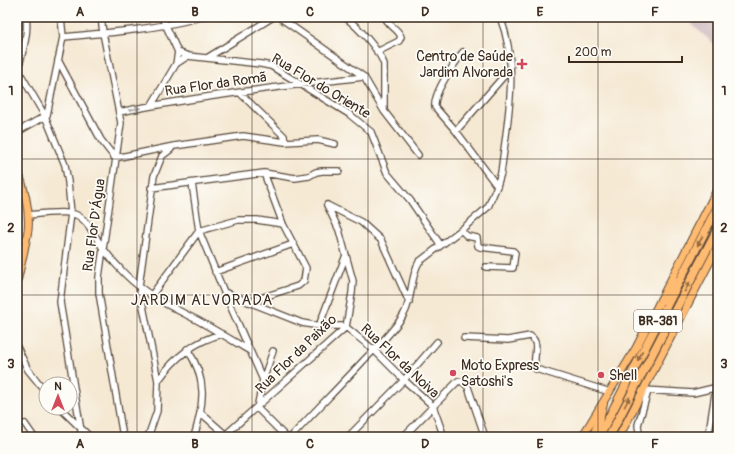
<svg xmlns="http://www.w3.org/2000/svg" width="735" height="454" font-family="Pangolin,sans-serif">
<rect width="100%" height="100%" fill="#fdfcf7"/>
<filter id="ink" filterUnits="userSpaceOnUse"><feTurbulence type="fractalNoise" baseFrequency=".025" numOctaves="2"/><feDisplacementMap in="SourceGraphic" scale="8" xChannelSelector="R" yChannelSelector="G"/><feConvolveMatrix kernelMatrix="1 2 1 2 8 2 1 2 1" color-interpolation-filters="sRGB"/></filter>
<filter id="wash" filterUnits="userSpaceOnUse"><feTurbulence type="fractalNoise" baseFrequency=".012" numOctaves="4" result="noise"/><feDisplacementMap in="SourceGraphic" scale="16" xChannelSelector="R" yChannelSelector="G"/><feGaussianBlur stdDeviation="0.9" result="paint"/><feColorMatrix in="noise" values="0 0 0 0 0 0 0 0 0 0 0 0 0 0 0 0 0 1.4 0 .05"/><feComposite in="paint" operator="in"/></filter>
<g filter="url(#wash)">
<rect width="100%" height="100%" fill="#f5e9d4"/>
<path fill="#d2bec2" d="M692 17H718V47L692 25Z"/>
</g>
<g filter="url(#ink)">
<g fill="none" stroke-linecap="round" stroke-linejoin="round">
<g stroke="#574739" stroke-width="8">
<path id="minor" d="M101 17 103 33 121 123 99 277V293L123 437
M162 17 178 52 176 64
M279 17 364 77 384 111 418 155
M345 17C358 27 378 48 384 64V110
M502 21 512 17
M63 37C109 33 157 29 201 17
M178 52 188 56 261 64 271 66 349 114 371 132 387 173 410 200 440 244
M377 52 399 41 401 37C399 29 388 26 385 17
M463 52C454 64 433 93 435 107L456 131 497 186
M207 58 273 17
M58 60 101 140 115 158 174 146 243 136 285 142 318 140 335 144
M17 68 45 116 65 165 68 182 71 213 60 302 82 437
M18 70C22 53 29 34 26 17
M240 93 284 136 285 142
M151 106 176 64 188 56
M119 112C200 96 282 86 364 77
M456 131 510 69
M17 132 47 115 63 37 61 17
M192 183 199 231 224 292 263 380
M151 188 264 173 295 178 309 176 316 172 322 171H339
M327 205 361 222 381 240 409 302
M28 215C37 214 67 211 74 214 88 218 96 240 105 251 111 259 118 267 125 274 147 296 170 306 197 320 215 330 232 340 250 351
M461 230 467 236 477 238 478 246 480 247 513 251 515 253 513 268 486 267
M215 272 293 244
M224 292 302 323 319 326H346
M151 296 199 231 238 220H257L283 224
M248 302 298 286 304 281 306 268 283 224 264 173
M319 326 346 255
M346 327 374 350 404 380 433 406 444 437
M464 338 508 340 530 336C542 344 531 358 536 369L610 392
M17 347 28 370 46 392
M187 349C208 379 204 404 194 437
M273 351 263 380 257 408 286 437
M158 381C174 358 194 341 222 334
M644 390 693 393 718 387
M60 408 90 437
M201 413 226 435
M25 424 34 437
M709 432 716 388
M148 437 157 411 158 381 139 286 154 176 162 156 171 149
M223 437 346 327 352 293 353 281 339 230 327 205
M291 437C315 411 340 386 364 360 377 347 395 330 404 314 413 298 410 277 419 262L461 230 488 207 497 186 501 173C507 122 520 67 500 17
M348 437 404 380 437 342
M403 437 458 381 463 382 468 387 485 437
M644 437 639 433 638 425 648 391"/>
</g>
<g stroke="#574739" stroke-width="9">
<path id="major" d="M17 169C24 187 30 210 28 230 25 247 21 265 17 282
M582 437 636 348 718 188
M619 437 718 246"/>
</g>
<g stroke="#574739" stroke-width="10">
<path id="highway" d="M661 300 673 283
M594 437 603 404
M599 437 718 206
M609 437 718 228"/>
</g>
<use href="#minor" stroke="#fff" stroke-width="5.5"/>
<use href="#major" stroke="#ffbb71" stroke-width="7"/>
<use href="#highway" stroke="#ffbb71" stroke-width="8"/>
</g>
<defs><path id="oneway-solid" d="M-6-.8H1V-3.2L6.5 0L1 3.2V.8H-6Z"/></defs>
<use fill="#a79f9a" href="#oneway-solid" transform="translate(135 109) rotate(-12)"/>
<g fill="#936b43">
<use href="#oneway-solid" transform="translate(700 241) rotate(118)"/>
<use href="#oneway-solid" transform="translate(687 287) rotate(-62)"/>
<use href="#oneway-solid" transform="translate(640 356) rotate(117)"/>
<use href="#oneway-solid" transform="translate(627 402) rotate(-62)"/>
</g>
</g>
<path fill="none" stroke="#3b2a1e" stroke-width="1" stroke-opacity="0.55" d="M137 17V437M252 17V437M368 17V437M483 17V437M598 17V437M17 159H718M17 295H718"/>
<g fill="#d1495b" stroke="#fdfcf7" stroke-width="1.5">
<path d="M520 58h4v4h4v4h-4v4h-4v-4h-4v-4h4z"/>
<circle cx="453" cy="373" r="4"/>
<circle cx="601" cy="375" r="4"/>
</g>
<g text-anchor="middle" dominant-baseline="central" stroke-width="3.5" stroke-linejoin="round" paint-order="stroke">
<rect fill="#fdfcf7" stroke="#75695f" stroke-width="1" x="634" y="310" width="48" height="22" rx="3"/>
<g font-size="13" font-weight="bold" fill="#3b2a1e">
<text x="658" y="321">BR-381</text>
</g>
<g font-size="14" fill="#3b2a1e" stroke="#fdfcf7" text-anchor="start">
<text x="513" y="56" text-anchor="end">Centro de Saúde<tspan x="513" dy="16">Jardim Alvorada</tspan></text>
<text x="461" y="365">Moto Express<tspan x="461" dy="16">Satoshi's</tspan></text>
<text x="609" y="375">Shell</text>
</g>
<g font-size="14" fill="#3b2a1e" stroke="#fdfcf7">
<text transform="translate(216 84) rotate(-8)">Rua Flor da Romã</text>
<text transform="translate(321 86) rotate(31)">Rua Flor do Oriente</text>
<text transform="translate(94 225) rotate(-82)">Rua Flor D'Água</text>
<text transform="translate(296 354) rotate(-44)">Rua Flor da Paixão</text>
<text transform="translate(400 361) rotate(43)">Rua Flor da Noiva</text>
</g>
<g font-size="15" letter-spacing="1" fill="#3b2a1e" stroke="#fdfcf7">
<text x="202" y="300">JARDIM ALVORADA</text>
</g>
</g>
<rect width="735" height="454" fill="none" stroke="#fdfcf7" stroke-width="44"/>
<g transform="translate(58 396)"><circle r="19" fill="#fdfcf7" stroke="#afa8a0"/>
<path d="M0-3L7 15L0 10L-7 15Z" fill="#d1495b"/>
<text y="-6" font-size="11" font-weight="bold" text-anchor="middle" fill="#3b2a1e">N</text>
</g>
<path d="M569 56v6h113v-6" fill="none" stroke="#3b2a1e" stroke-width="2"/>
<text x="575" y="56" font-size="12" fill="#3b2a1e" stroke="#fdfcf7" stroke-width="3" paint-order="stroke">200 m</text>
<rect x="22" y="22" width="691" height="410" fill="none" stroke="#3b2a1e" stroke-width="1.5"/>
<g font-size="13" text-anchor="middle" font-weight="bold" fill="#3b2a1e">
<text x="80" y="16">A</text>
<text x="195" y="16">B</text>
<text x="310" y="16">C</text>
<text x="425" y="16">D</text>
<text x="540" y="16">E</text>
<text x="655" y="16">F</text>
<text x="11" y="95">1</text>
<text x="724" y="95">1</text>
<text x="11" y="232">2</text>
<text x="724" y="232">2</text>
<text x="11" y="368">3</text>
<text x="724" y="368">3</text>
<text x="80" y="448">A</text>
<text x="195" y="448">B</text>
<text x="310" y="448">C</text>
<text x="425" y="448">D</text>
<text x="540" y="448">E</text>
<text x="655" y="448">F</text>
</g>
</svg>
